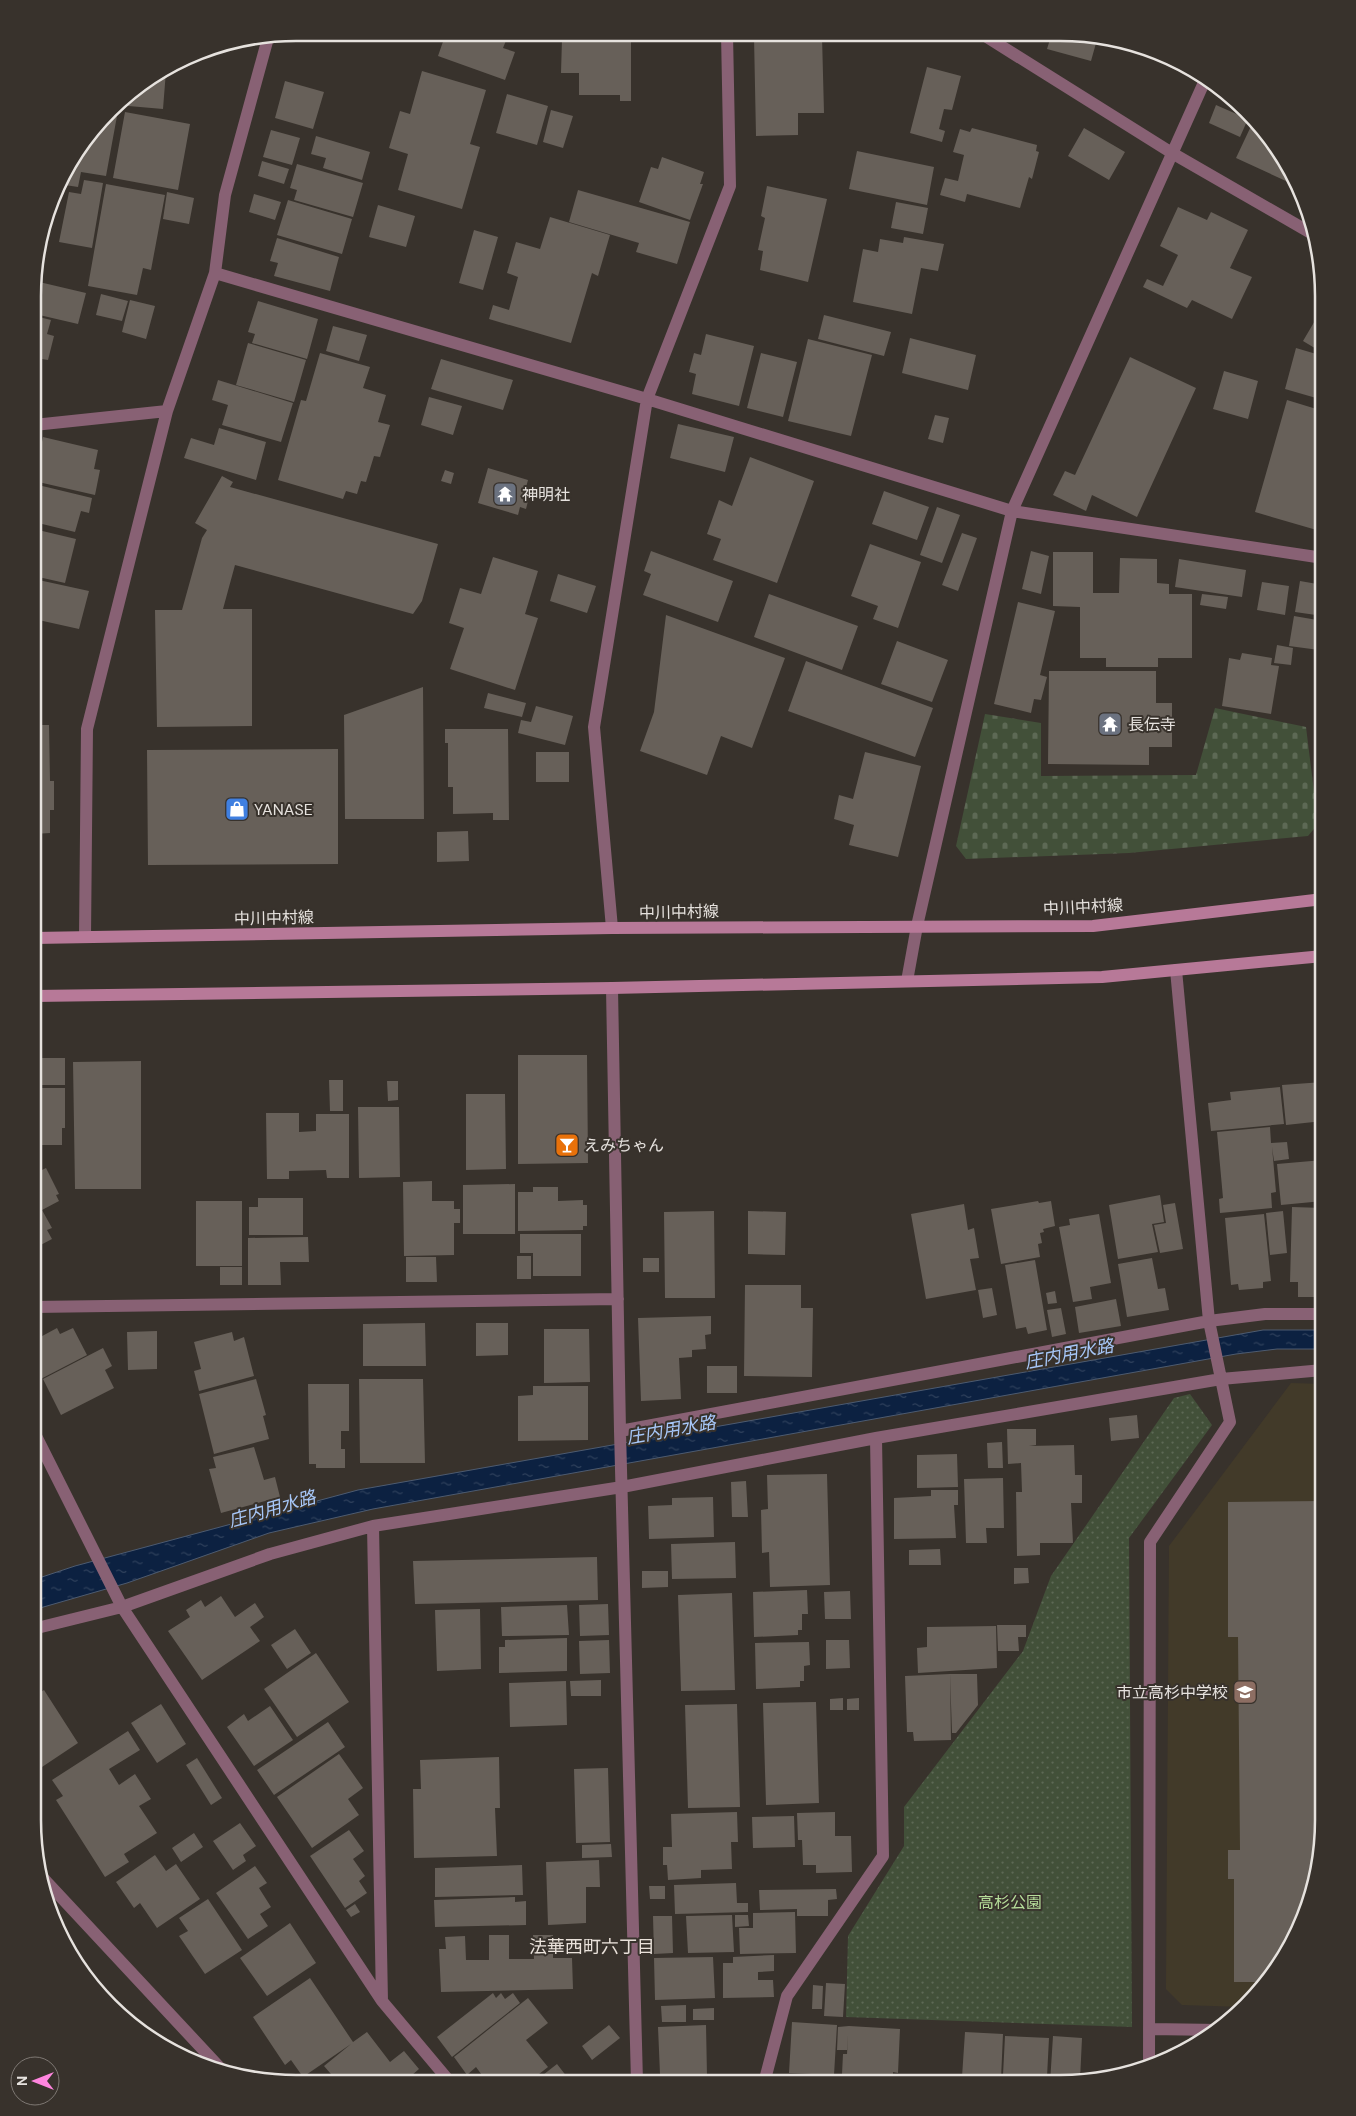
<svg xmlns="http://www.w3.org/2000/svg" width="1356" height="2116" font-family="'DM Sans','Noto Sans JP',sans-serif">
<defs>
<pattern id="grass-dots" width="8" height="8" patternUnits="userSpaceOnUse" patternTransform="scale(1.25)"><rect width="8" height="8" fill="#425039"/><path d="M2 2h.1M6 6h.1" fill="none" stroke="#5d6955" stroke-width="1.8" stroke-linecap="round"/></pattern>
<pattern id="cemetery-stones" width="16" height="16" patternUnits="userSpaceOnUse" patternTransform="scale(1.25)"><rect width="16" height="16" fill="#425039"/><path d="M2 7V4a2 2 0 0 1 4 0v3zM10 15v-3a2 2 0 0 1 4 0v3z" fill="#5d6955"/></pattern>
<pattern id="water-ripples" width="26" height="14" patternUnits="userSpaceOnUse" patternTransform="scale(1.25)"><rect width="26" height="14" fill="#0c2141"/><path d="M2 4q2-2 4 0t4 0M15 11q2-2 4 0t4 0" fill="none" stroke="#2f415c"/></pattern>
</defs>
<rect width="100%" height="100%" fill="#38322c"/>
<path fill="#423a29" d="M1291 1383 1323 1384V1838L1309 1905 1269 1980 1243 2007 1182 2005 1166 1989 1169 1546Z"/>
<path fill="url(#grass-dots)" d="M1190 1394 1212 1425 1129 1538 1132 2027 846 2017 848 1936 904 1846V1807L1023 1651 1051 1576 1174 1398Z"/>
<path fill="url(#cemetery-stones)" d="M1215 708 1306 727 1318 824 1308 836 1129 853 966 859 956 846 985 714 1041 723V776L1196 775Z"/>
<path fill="url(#water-ripples)" stroke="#4d5b70" d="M1263 1330H1323V1349H1277L1236 1354 373 1509 269 1533 127 1583 33 1610V1580L75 1566 358 1490Z"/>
<path fill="#676059" d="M377 33H406L403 42Z
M446 33H509L503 48 515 52 505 80 438 56Z
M565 33H631V101H620V95H579V73H561L562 39H565Z
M1047 35 1098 36 1091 61 1047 49 1051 36Z
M822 36 824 113H798V135L756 136 754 37Z
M927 67 961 76 952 110 944 109 939 129 945 131 942 142 910 133Z
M166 71 163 109 117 105 122 98Z
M422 71 486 90 470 144 480 147 462 209 398 190 408 154 389 148 400 111 410 114Z
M285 81 324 92 313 129 275 118Z
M507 94 548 106 537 145 496 133Z
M1216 105 1248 119 1240 137 1209 123Z
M551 110 573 116 563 148 543 142Z
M125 112 190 124 178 190 113 178Z
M110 114 117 116 106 176 81 172 78 187 65 185 68 169Z
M1252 124 1262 128 1269 135 1299 187 1236 158Z
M972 128 1037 145 1036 151 1039 152 1032 179 1029 177 1020 208 967 194 965 202 940 195 945 178 958 181 964 155 953 152 960 129 970 132Z
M1084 128 1125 152 1109 180 1068 156Z
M271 130 300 138 292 165 263 157Z
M316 136 370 152 362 180 323 168 326 158 311 154Z
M857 151 934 167 927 205 849 189Z
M662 157 704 172 700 184H703L690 220 639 202 651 167 658 169Z
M262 161 289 169 284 184 258 176Z
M297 164 363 183 353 217 294 200 297 190 290 188Z
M84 180 103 183 92 248 59 242 69 192 81 194Z
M106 184 165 195 151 270 143 268 137 295 88 286Z
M767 186 827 199 808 282 760 270 763 251 758 250 765 218 761 216Z
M578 190 690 222 677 264 636 252 639 243 569 222Z
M167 192 194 198 189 224 163 219Z
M254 194 281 202 275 220 249 212Z
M288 200 352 219 342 254 277 235Z
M896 202 928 208 923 234 891 228Z
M378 205 415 216 406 247 369 237Z
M1178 207 1207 220 1211 212 1248 230 1230 268 1252 277 1232 319 1192 300 1187 308 1143 287 1147 279 1179 293 1163 286 1178 255 1160 246Z
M550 217 610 235 598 276 592 273 571 343 489 319 493 305 509 310 518 277 507 273 516 242 540 249Z
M474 230 498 237 483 290 459 283Z
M904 237 944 244 938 271 921 268 912 314 853 302 863 249 878 252 880 239 903 243Z
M277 238 339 257 330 291 274 276 278 263 270 261Z
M35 281 86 293 78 324 35 314Z
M101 294 128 301 122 321 96 315Z
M130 300 155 306 146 339 122 332Z
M258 301 318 319 307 359 252 343 255 334 248 332Z
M1323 307V353L1303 341Z
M824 315 891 332 884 356 818 339Z
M35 316 51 320 47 334 54 336 48 360 42 359 35 385Z
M333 326 367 335 359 361 326 351Z
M706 334 754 346 739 406 692 394 696 374 689 372 694 353 701 355Z
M910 338 976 355 968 390 902 373Z
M808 339 872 355 851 436 788 421Z
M248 343 306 360 294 402 236 385Z
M1296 348 1323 356V400L1285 389Z
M320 353 370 367 363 388 386 395 378 422 390 425 380 457 374 456 366 482 361 481 357 494 346 491 343 499 278 480 301 400 306 401Z
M761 353 797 362 783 417 747 408Z
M1130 357 1196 388 1137 517 1092 495 1086 511 1053 495 1065 471 1075 475Z
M441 359 513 380 503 410 431 389Z
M1224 371 1258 381 1248 419 1213 409Z
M218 380 293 403 281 442 222 425 228 405 212 400Z
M429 397 462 406 453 435 421 425Z
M1287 400 1323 411V518L1320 531 1255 512Z
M935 415 949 418 943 443 928 439Z
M678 424 734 437 725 472 670 458Z
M219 428 266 442 256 480 184 458 191 438 214 445Z
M43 437 98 450 94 469 100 470 95 495 34 481Z
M750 457 814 481 777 583 713 560 721 539 707 534 719 500 732 506Z
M488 468 528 480 525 491 530 493 526 509 520 507 518 515 478 503Z
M445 470 454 473 451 484 441 481Z
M222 476 233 482 230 487 438 544 422 601 413 614 235 565 223 609H252V726L157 727 155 610H182L202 538 207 530 195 523Z
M34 484 92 498 89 513 81 511 75 532 34 522Z
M884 491 929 507 917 540 872 524Z
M937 507 960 515 942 563 920 555Z
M34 529 76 539 65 583 34 576Z
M962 533 977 538 958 591 942 585Z
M870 544 921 562 898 628 873 619 878 606 851 596Z
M651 551 733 581 718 622 643 595 651 574 644 571Z
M1031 551 1049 556 1041 594 1022 589Z
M1053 552H1093V593H1119L1120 558 1157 559V583L1169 584V594H1192V658H1158V667H1106V658H1080V607L1053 606Z
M493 557 538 571 525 614 538 618 515 690 450 669 464 628 449 623 460 588 481 594Z
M1179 559 1246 570 1242 597 1175 587Z
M558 574 596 586 587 613 550 601Z
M34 579 89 591 79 629 34 619Z
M1300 581 1323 585V616L1295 612Z
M1262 582 1289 586 1285 615 1257 610Z
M769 594 858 626 842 670 754 637Z
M1202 594 1228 597 1226 609 1200 605Z
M1018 602 1055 611 1040 675 1047 677 1041 700 1034 699 1031 713 994 704Z
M666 615 785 658 752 748 721 736 707 775 640 751 654 712Z
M1294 616 1323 621 1319 650 1289 646Z
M897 641 948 660 932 702 881 684Z
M1277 645 1293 648 1291 665 1274 663Z
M1242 653 1272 658 1271 665 1279 666 1271 714 1222 706 1229 658 1240 660Z
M806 661 933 708 915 757 788 711Z
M1049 671H1156V703H1172V747H1149V765L1048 764Z
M423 687 424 819H345L344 715Z
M488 693 526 703 522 717 484 708Z
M536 706 573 716 565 745 518 733 521 720 531 722Z
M34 725H49L50 781H54V810H50V833L34 834Z
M445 729H508L509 820H493V813L453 814V787H448V743H445Z
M338 749V864L148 865 147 750Z
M536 752H569V782H536Z
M865 752 921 766 898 857 849 845 854 825 834 819 839 795 853 799Z
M468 831 469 861 437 862V832Z
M518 1055H587L588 1163 518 1164Z
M41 1058H65V1085H41Z
M141 1061V1189H75L73 1062Z
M329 1080H343V1111H330Z
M387 1081H398V1100L388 1101Z
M1323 1082V1121L1286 1125 1282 1085Z
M1280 1087 1284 1124 1211 1131 1208 1103 1231 1100 1230 1092Z
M34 1088H65V1128H62V1145H36V1128H33Z
M466 1094H505L506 1169 466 1170Z
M358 1107H399L400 1177 359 1178Z
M266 1113H299V1132L316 1131V1114H349V1178H327L326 1170 289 1171V1179H267Z
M1270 1127 1271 1143 1287 1142 1289 1159 1274 1161 1272 1147 1276 1192 1271 1193 1272 1208 1220 1213 1219 1199 1223 1198 1217 1132Z
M33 1153 42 1170 46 1168 59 1194 56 1195 59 1201 42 1210 52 1228 47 1230 52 1239 33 1249Z
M1323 1160V1201L1281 1205 1277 1164Z
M432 1181V1201H454V1209H460V1223H454V1255L404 1256 403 1182Z
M515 1184V1234H463V1185Z
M533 1187H558V1201L583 1200V1205H587V1226H583V1230L518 1231V1192H533Z
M1160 1195 1164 1222 1152 1224 1158 1252 1118 1259 1109 1205Z
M258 1198H303V1235H249V1207H258Z
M196 1201H242V1266H196Z
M1038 1201 1039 1203 1051 1201 1055 1226 1043 1229 1044 1232 1040 1233 1042 1243 1038 1244 1040 1257 1001 1264 991 1209Z
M1175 1203 1183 1249 1160 1253 1154 1225 1166 1223 1163 1205Z
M964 1204 968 1230 974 1228 979 1258 970 1259 976 1290 926 1299 911 1214Z
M1292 1207 1323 1208V1297H1298V1282H1290Z
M714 1211 715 1298H665L664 1212Z
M748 1211 786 1212 785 1255 748 1254Z
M1283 1211 1287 1253 1270 1255 1266 1213Z
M1099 1214 1111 1283 1090 1287 1092 1299 1073 1302 1059 1227 1070 1225 1069 1219Z
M1264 1214 1271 1281 1263 1282V1288L1239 1290 1238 1284 1231 1285 1225 1218Z
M520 1234H581V1276H533V1253H520Z
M308 1237 309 1262H280L281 1285H248V1238Z
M517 1256H531V1279H517Z
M406 1257H436L437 1282H406Z
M643 1258H659V1272H643Z
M1152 1258 1158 1289 1165 1288 1169 1310 1127 1317 1118 1264Z
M1035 1260 1047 1330 1028 1334 1026 1327 1016 1329 1005 1265Z
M220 1267H242V1285H220Z
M745 1285H801V1308H813L812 1377 744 1376Z
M992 1288 997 1315 983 1318 978 1290Z
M1055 1291 1057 1303 1048 1304 1046 1293Z
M1116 1299 1121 1326 1079 1333 1075 1307Z
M1061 1308 1066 1334 1052 1337 1047 1310Z
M711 1316V1334L705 1335 706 1349 692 1350V1357L679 1358 681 1399 641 1401 638 1318Z
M425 1323 426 1366H363V1324Z
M476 1323H508V1355L476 1356Z
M57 1328 60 1334 73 1328 87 1355 33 1383V1341Z
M544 1329H589L590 1382 544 1383Z
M157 1331V1369L128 1370 127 1332Z
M232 1332 234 1341 244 1337 254 1376 199 1391 194 1371 201 1369 194 1342Z
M103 1348 112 1366 105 1370 114 1388 61 1415 43 1379Z
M707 1366H737V1393H707Z
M256 1379 266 1415 263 1416 269 1439 214 1454 199 1394Z
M359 1379H423L425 1463H360Z
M308 1384H349V1431H341V1449H345V1468H316V1464H309Z
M533 1386H588V1440L518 1441V1396L533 1395Z
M1137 1415 1139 1438 1111 1441 1109 1418Z
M1007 1429H1036V1445L1029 1446 1074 1445 1075 1475H1082V1503H1071L1073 1543H1040V1555L1017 1556 1016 1492H1022L1021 1463 1008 1464Z
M1002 1442 1003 1468H988L987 1443Z
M254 1447 264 1480 275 1477 280 1497 221 1513 209 1469 216 1468 213 1457Z
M957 1454 958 1487 917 1488V1455Z
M827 1474 830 1585 770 1587 769 1552 762 1553 761 1510 768 1509 767 1475Z
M1003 1478 1004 1528H986L987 1543H966L964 1479Z
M746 1481 748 1517H732L731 1482Z
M931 1490H958V1505H954L956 1538 894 1539V1498L931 1496Z
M713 1497 714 1537 649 1539 648 1506 672 1505V1498Z
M1323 1501V1838L1309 1905 1269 1980 1268 1982H1234V1879H1228V1850H1240L1238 1637H1228V1502Z
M735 1542 736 1578 672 1579 671 1544Z
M940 1549 941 1565H909V1550Z
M597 1557 598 1600 415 1604 413 1561Z
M1014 1568H1028L1029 1583 1014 1584Z
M642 1571H668V1587L642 1588Z
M807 1590 808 1614H802V1630H798V1635L754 1637 753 1592Z
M850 1591 851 1619H825L824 1592Z
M732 1593 735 1690 681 1691 678 1595Z
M221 1596 235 1617 255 1603 264 1617 250 1627 260 1641 202 1680 168 1631 190 1617 186 1610 201 1600 205 1607Z
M608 1604 609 1635 580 1636 579 1605Z
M567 1605 569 1635 502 1636 501 1607Z
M480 1609 481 1669 437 1671 435 1610Z
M997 1625H1026V1637H1018L1019 1651H998Z
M996 1626 997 1668 918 1673 917 1648 927 1647V1627Z
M295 1629 311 1653 287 1669 271 1645Z
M567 1638V1671L499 1673V1647H505V1640Z
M609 1640 610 1673 580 1674 579 1641Z
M826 1640H849L850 1668 826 1669Z
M809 1642 810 1665 804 1666V1681H800V1687L756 1689 755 1643Z
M316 1653 349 1702 297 1737 264 1689Z
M950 1674H977L978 1705 956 1733H952Z
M950 1674 951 1740 914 1741 913 1732H907L905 1676Z
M601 1680V1696H571L570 1681Z
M566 1681 567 1725 510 1727 509 1683Z
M44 1690 78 1743 33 1773V1697Z
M843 1698V1710H830V1699Z
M859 1698V1710H847V1699Z
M816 1702 819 1803 766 1805 763 1703Z
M161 1704 186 1744 157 1763 131 1723Z
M737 1704 740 1807 688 1808 685 1705Z
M270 1706 293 1740 254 1766 227 1727 244 1714 248 1721Z
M328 1722 345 1747 274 1795 257 1770Z
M128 1731 140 1750 109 1769 119 1785 135 1774 151 1799 139 1806 157 1833 124 1854 129 1862 105 1877 56 1800 63 1796 52 1780Z
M339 1754 363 1788 348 1799 359 1815 312 1848 277 1797Z
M499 1757 500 1808H495L497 1856 414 1858 413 1789H421L420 1760Z
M197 1758 222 1798 211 1805 186 1765Z
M608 1768 610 1842 576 1843 574 1769Z
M737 1812 738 1842H731L732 1869 701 1870V1878L668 1880 667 1865H663V1847H672L671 1814Z
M835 1812V1836H851L852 1872 816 1873V1865H803L802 1840H798L797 1813Z
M794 1816 795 1847 753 1848 752 1817Z
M240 1823 256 1846 243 1855 246 1861 233 1870 213 1841Z
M349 1830 364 1851 353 1859 365 1876 359 1881 367 1893 345 1908 310 1856Z
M194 1833 203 1847 181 1862 172 1848Z
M611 1844 612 1857 582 1858V1845Z
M155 1855 166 1871 176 1864 200 1899 157 1928 140 1903 134 1908 116 1882Z
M599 1860 600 1887H586V1923L548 1925 546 1862Z
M522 1865 523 1895 435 1897V1868Z
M255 1866 267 1883 259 1888 271 1907 260 1914 268 1926 248 1939 216 1893Z
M736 1883 737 1903H748V1912L675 1914 674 1885Z
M649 1886H665V1899H650Z
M836 1889 837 1899 828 1900V1916H797V1909L760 1910 759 1890Z
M515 1897V1902L526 1901V1925L435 1927 434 1900Z
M208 1899 242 1950 205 1974 179 1936 188 1931 179 1918Z
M355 1904 360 1912 351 1917 346 1910Z
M795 1912 796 1953 740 1954 739 1928H753V1913Z
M732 1915 734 1952 688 1953 686 1916Z
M735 1915H748L749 1926 735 1927Z
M653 1916H672L673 1953 654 1954Z
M290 1923 316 1963 267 1996 240 1958Z
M489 1935H509V1959H534L533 1935H553V1958H572L573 1989 441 1992 439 1949H446L445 1937 465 1936 466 1960H489Z
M774 1955V1971L758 1972V1980H773L774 1997 723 1998V1963H733V1957Z
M713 1957 715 1998 655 2000 654 1958Z
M310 1978 353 2042 367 2032 390 2062 404 2051 419 2069 404 2082 337 2081 324 2066 351 2044 303 2077 291 2060 285 2065 253 2017Z
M826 1983 845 1984 843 2017 824 2016Z
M813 1985 823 1986 822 2009H812Z
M493 1993 496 1998 501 1993 505 1999 513 1993 520 2003 452 2057 437 2037Z
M528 1998 548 2023 526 2040 548 2067 529 2082H487L476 2067 467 2075 454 2057Z
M686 2005V2022H662L661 2006Z
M714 2008V2020H693V2009Z
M792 2022 837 2025 834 2075 789 2073Z
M609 2025 620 2038 592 2060 582 2046Z
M706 2025 707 2076 670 2077V2074H660L658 2027Z
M849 2026 900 2029 898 2073 893 2072V2077L842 2074 843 2054H847L848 2034 847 2050H837L838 2027Z
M965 2032 1003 2034 1001 2079 962 2077Z
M1005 2036 1049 2038 1047 2077 1003 2075Z
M1053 2036 1082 2038 1080 2080 1050 2083Z
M1184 2043H1196L1174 2056V2048H1184Z
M557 2064 571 2082H534Z
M708 2080V2083L675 2082V2081Z"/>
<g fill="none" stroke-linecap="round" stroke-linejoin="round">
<path stroke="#886174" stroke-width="12" d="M982 34 1172 153 1311 233
M215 273 647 399 1012 511 1323 558
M34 425 167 411
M612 928 594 727 647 399 730 186 727 34
M85 937 87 729 167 411 215 273 225 195 268 38
M907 981 917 926 1012 511 1206 78
M612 988 620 1431 637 2082
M33 1307 618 1299
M33 1430 122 1607 382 2001 450 2082
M620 1431 1209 1321 1265 1314H1323
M373 1526 382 2001
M33 1629 122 1607 270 1554 373 1526 622 1487 876 1438 1221 1379 1323 1370
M44 1879 223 2071
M1149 2029 1219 2030
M1149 2066 1150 1542 1230 1422 1209 1321 1176 970
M764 2083 787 1996 883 1856 876 1438"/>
<path stroke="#b77998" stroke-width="12" d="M34 938 612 928 1093 926 1323 899
M34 996 612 988 1102 977 1323 956"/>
</g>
<defs>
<g id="temple-square" transform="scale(1.25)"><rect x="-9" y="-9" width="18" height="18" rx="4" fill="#6b7280" stroke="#38322c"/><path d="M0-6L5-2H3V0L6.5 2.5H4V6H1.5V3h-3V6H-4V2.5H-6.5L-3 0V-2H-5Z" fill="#fff"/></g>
<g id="shop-square" transform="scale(1.25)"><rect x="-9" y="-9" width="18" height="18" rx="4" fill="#3f7fe0" stroke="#38322c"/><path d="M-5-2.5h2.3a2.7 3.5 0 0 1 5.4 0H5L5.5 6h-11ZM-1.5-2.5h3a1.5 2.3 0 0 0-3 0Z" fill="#fff"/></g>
<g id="bar-square" transform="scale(1.25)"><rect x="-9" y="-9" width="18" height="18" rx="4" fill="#e8710a" stroke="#38322c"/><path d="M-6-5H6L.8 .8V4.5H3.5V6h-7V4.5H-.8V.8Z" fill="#fff"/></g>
<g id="school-square" transform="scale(1.25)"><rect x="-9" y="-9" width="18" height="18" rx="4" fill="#8d6e63" stroke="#38322c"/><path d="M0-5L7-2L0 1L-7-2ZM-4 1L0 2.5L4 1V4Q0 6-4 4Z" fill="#fff"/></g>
</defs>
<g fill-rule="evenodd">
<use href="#temple-square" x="505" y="494"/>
<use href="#temple-square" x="1110" y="724"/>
<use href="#shop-square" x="237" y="809"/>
<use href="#bar-square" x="567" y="1145"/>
<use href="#school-square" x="1245" y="1692"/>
</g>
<g text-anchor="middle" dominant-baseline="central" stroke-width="4" stroke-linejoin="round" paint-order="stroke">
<g font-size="16" fill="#e6e2de" stroke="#38322c" text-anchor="start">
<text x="522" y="494">神明社</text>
<text x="1128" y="724">長伝寺</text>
<text x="254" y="809">YANASE</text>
<text x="584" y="1145">えみちゃん</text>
<text x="1228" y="1692" text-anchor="end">市立高杉中学校</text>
</g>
<g font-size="16" fill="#e6e2de" stroke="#38322c">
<text transform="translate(1083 907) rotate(-3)">中川中村線</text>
<text transform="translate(679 912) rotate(-1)">中川中村線</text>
<text transform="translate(274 918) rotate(-1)">中川中村線</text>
</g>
<g font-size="16" fill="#b5dc99" stroke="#38322c">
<text x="1010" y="1902">高杉公園</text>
</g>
<g font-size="18" font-style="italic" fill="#a7c7f8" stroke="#38322c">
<text transform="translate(1069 1354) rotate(-11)">庄内用水路</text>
<text transform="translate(671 1430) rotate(-10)">庄内用水路</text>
<text transform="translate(272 1509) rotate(-16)">庄内用水路</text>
</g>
<g font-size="18" fill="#e9e1da" stroke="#38322c">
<text x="592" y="1947">法華西町六丁目</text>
</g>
</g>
<path d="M0 0H1356V2116H0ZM296 41H1060A255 255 0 0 1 1315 296V1820A255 255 0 0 1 1060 2075H296A255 255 0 0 1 41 1820V296A255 255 0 0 1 296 41Z" fill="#38322c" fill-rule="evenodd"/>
<path fill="none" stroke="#e6e2de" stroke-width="2.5" d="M296 41H1060A255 255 0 0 1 1315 296V1820A255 255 0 0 1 1060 2075H296A255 255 0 0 1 41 1820V296A255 255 0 0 1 296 41Z"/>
<g transform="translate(35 2081) rotate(270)"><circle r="24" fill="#38322c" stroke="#7e7873"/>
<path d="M0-4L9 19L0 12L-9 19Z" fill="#ff85de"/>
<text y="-8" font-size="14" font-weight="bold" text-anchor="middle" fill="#e6e2de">N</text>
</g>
</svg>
